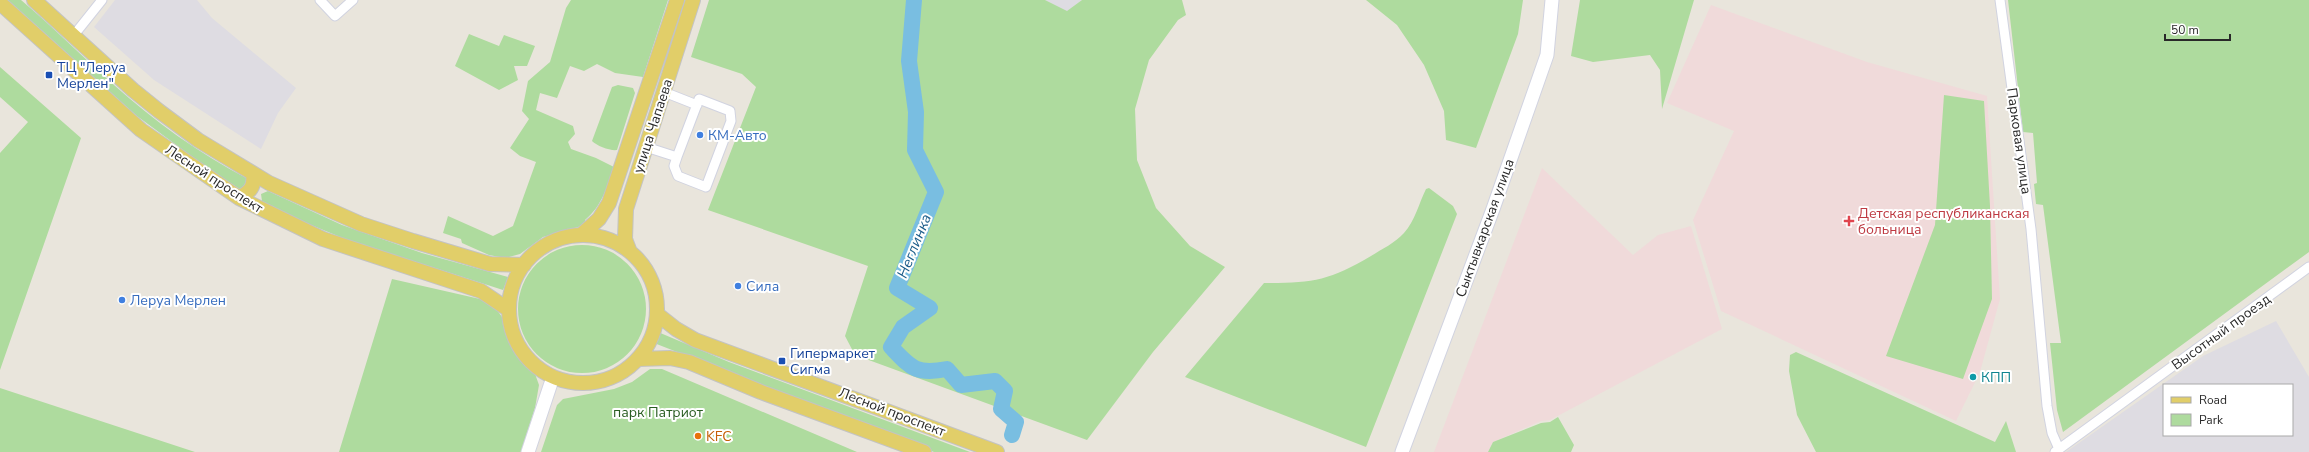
<svg xmlns="http://www.w3.org/2000/svg" width="2309" height="452" font-family="'Nunito Sans',sans-serif">
<rect width="100%" height="100%" fill="#e9e5dc"/>
<path fill="#dedce2" fill-rule="evenodd" d="M115 0H197L212 18 296 88 278 113 261 149 154 80 94 27Z
M1045 0H1082L1067 12Z
M2276 321 2309 377V452H2066L2203 356ZM2164 385H2292V435H2164Z"/>
<path fill="#f0dada" d="M1711 5 1867 62 1987 96 2000 299 1980 372 1956 421 1721 311 1693 220 1734 131 1667 103Z
M1542 168 1633 255 1658 235 1691 226 1722 329 1550 420 1541 421 1493 442 1488 452H1434Z"/>
<path fill="#aedb9e" d="M8 0H21C53 27 83 57 114 85 154 121 200 154 248 179L250 183 241 190 209 169 137 116Z
M571 0H668L643 77 615 73 597 64 584 71 570 66 557 98 540 93 536 110 573 126 575 134 568 142 571 149 596 158 614 167C607 187 602 206 585 220V225L543 237 520 254 505 258 489 255 462 243 461 239 443 233 448 216 493 236 513 226 536 162 520 156 510 148 529 119 522 111 528 81 550 62 566 8Z
M709 0H1045L1067 11 1082 0H1182L1186 15 1178 20 1149 60 1135 109 1137 160 1156 208 1190 246 1225 267 1153 352 1087 440 855 355 845 336 868 266 708 210 756 87 742 74 691 57Z
M1366 0H1523L1518 34 1476 148 1446 140 1444 111 1424 65 1397 25Z
M1580 0H1694L1662 109 1660 70 1650 55 1593 62 1571 56Z
M2008 0H2309V252L2063 432 2057 410 2050 343H2061L2043 205 2036 204 2034 184 2037 183 2033 133 2023 132Z
M469 34 499 46 504 35 535 46 527 66H514L518 80 499 90 455 66Z
M0 67 81 138 0 370V153L28 122 0 97Z
M618 85 633 88 635 93 617 150C610 151 597 146 592 141L612 87Z
M1944 95 1984 101 1990 206 1992 299 1963 379 1886 356 1935 225Z
M1429 188 1453 206 1457 214 1366 447 1185 377 1264 283C1312 283 1329 281 1371 256 1382 249 1395 243 1404 233 1415 221 1419 203 1426 189Z
M268 191 342 225 422 253 508 277 503 290 345 239 304 222 262 201 261 194Z
M518 309a64 64 0 1 1 128 0a64 64 0 1 1-128 0Z
M392 279 480 299 497 310 502 317 508 337 521 360 534 371 539 385 535 408 521 452H339Z
M658 332 729 362 970 452H934L654 343Z
M1796 352 1995 442 2006 421 2016 452H1816L1797 415 1789 371 1790 355Z
M650 369H662L857 452H541L557 405 563 399 614 389 632 382Z
M0 388 195 452H0Z
M1558 417 1574 445 1571 452H1488L1493 442 1541 423 1550 422Z"/>
<g fill="none" stroke-linecap="round" stroke-linejoin="round">
<path stroke="#79bee1" stroke-width="16" d="M914 0 909 61 916 112 915 150 936 192 897 288 930 308 903 327 891 347C911 368 916 375 947 369L961 385 995 381 1005 391 1001 409 1016 422 1012 435"/>
<g stroke="#d1d3e0" stroke-width="11">
<path id="street" d="M320 0 335 16 353 0
M2000 0 2031 229 2047 406 2052 433 2059 449
M74 35 102 0
M664 92 697 105
M646 147 677 157 699 99 730 111 731 121 706 187 678 176 674 166 677 157
M2055 452 2309 267"/>
</g>
<g stroke="#d1d3e0" stroke-width="15">
<path id="secondary" d="M528 452 553 377
M1402 452 1493 209 1547 55 1552 0"/>
</g>
<g stroke="#c3c3c3" stroke-width="16">
<path id="primary" d="M34 0 133 90 159 111 198 140 269 183 361 224 413 241 490 264 524 265
M0 3 141 130 239 198 323 239 481 291 509 310
M239 198C250 192 255 187 253 174
M581 235 599 219 609 203 677 0
M509 309a74 74 0 1 1 148 0a74 74 0 1 1-148 0Z
M630 252 625 239 626 209 693 0
M657 314 676 329 695 340 997 452
M638 359 670 358 689 362 761 392 924 452"/>
</g>
<use href="#street" stroke="#fff" stroke-width="9"/>
<use href="#secondary" stroke="#fff" stroke-width="13"/>
<use href="#primary" stroke="#e1ce69" stroke-width="14"/>
</g>
<g fill="#1a4fb4" stroke="#fff" stroke-width="1.5">
<rect x="45" y="71" width="8" height="8" rx="2"/>
<rect x="778" y="357" width="8" height="8" rx="2"/>
</g>
<g fill="#3f7fe0" stroke="#fff" stroke-width="1.5">
<circle cx="700" cy="135" r="4"/>
<circle cx="738" cy="286" r="4"/>
<circle cx="122" cy="300" r="4"/>
</g>
<path fill="#e0444e" stroke="#fff" stroke-width="1.5" d="M1847 215h4v4h4v4h-4v4h-4v-4h-4v-4h4z"/>
<circle fill="#0f9aa8" stroke="#fff" stroke-width="1.5" cx="1973" cy="377" r="4"/>
<circle fill="#e8710a" stroke="#fff" stroke-width="1.5" cx="698" cy="436" r="4"/>
<g text-anchor="middle" dominant-baseline="central" stroke-width="4" stroke-linejoin="round" paint-order="stroke">
<g font-size="14" fill="#164399" stroke="#fff" text-anchor="start">
<text x="57" y="67">ТЦ "Леруа<tspan x="57" dy="16">Мерлен"</tspan></text>
<text x="790" y="353">Гипермаркет<tspan x="790" dy="16">Сигма</tspan></text>
</g>
<g font-size="14" fill="#292929" stroke="#fff">
<text transform="translate(653 126) rotate(-72)">улица Чапаева</text>
<text transform="translate(2019 141) rotate(82)">Парковая улица</text>
<text transform="translate(214 179) rotate(33)">Лесной проспект</text>
<text transform="translate(1485 228) rotate(-70)">Сыктывкарская улица</text>
<text transform="translate(2221 332) rotate(-36)">Высотный проезд</text>
<text transform="translate(892 412) rotate(21)">Лесной проспект</text>
</g>
<g font-size="14" fill="#366cbe" stroke="#fff" text-anchor="start">
<text x="708" y="135">КМ-Авто</text>
<text x="746" y="286">Сила</text>
<text x="130" y="300">Леруа Мерлен</text>
</g>
<g font-size="14" fill="#be3a42" stroke="#fff" text-anchor="start">
<text x="1858" y="213">Детская республиканская<tspan x="1858" dy="16">больница</tspan></text>
</g>
<g font-size="14" fill="#0d838f" stroke="#fff" text-anchor="start">
<text x="1981" y="377">КПП</text>
</g>
<g font-size="14" fill="#295d21" stroke="#fff">
<text x="658" y="412">парк Патриот</text>
</g>
<g font-size="14" fill="#c56008" stroke="#fff" text-anchor="start">
<text x="706" y="436">KFC</text>
</g>
<g font-size="15" font-style="italic" fill="#1b5c8a" stroke="#fff">
<text transform="translate(914 246) rotate(-68)">Неглинка</text>
</g>
</g>
<rect x="2163" y="384" width="130" height="52" fill="#ffffff" stroke="#a9a9a9"/>
<rect x="2171" y="397" width="20" height="6" fill="#e1ce69" stroke="#a9a9a9"/>
<text x="2199" y="404" font-size="12" fill="#292929">Road</text>
<rect x="2171" y="414" width="20" height="12" fill="#aedb9e" stroke="#a9a9a9"/>
<text x="2199" y="424" font-size="12" fill="#292929">Park</text>
<path d="M2165 34v6h65v-6" fill="none" stroke="#292929" stroke-width="2"/>
<text x="2171" y="34" font-size="12" fill="#292929" stroke="#ffffff" stroke-width="3" paint-order="stroke">50 m</text>
</svg>
